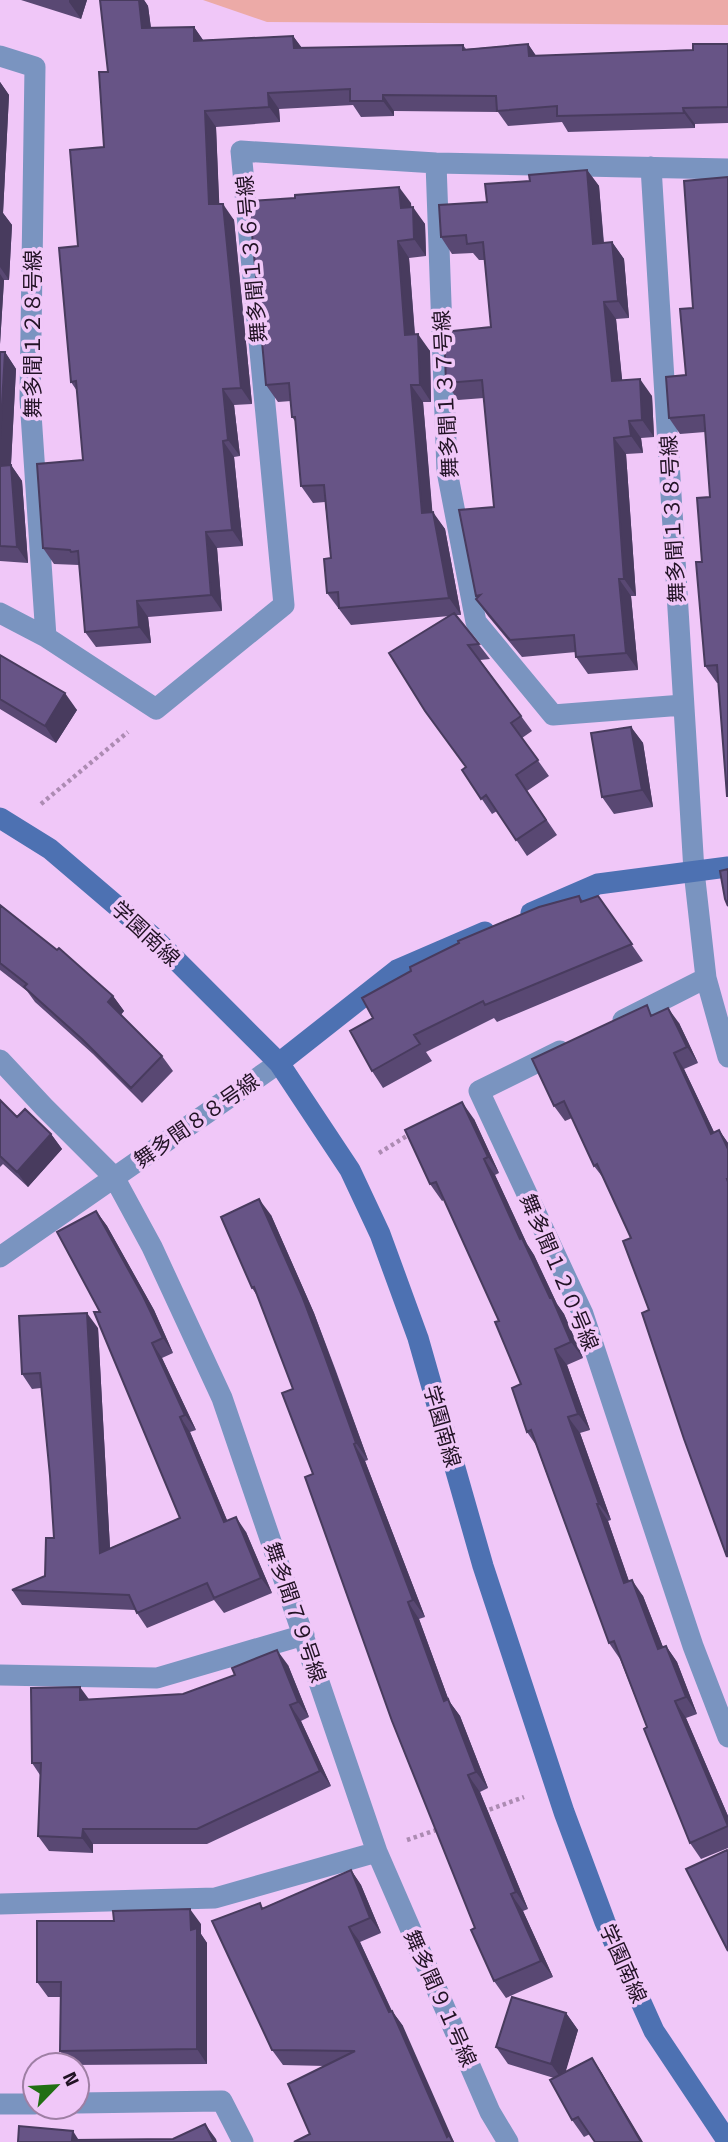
<svg xmlns="http://www.w3.org/2000/svg" width="728" height="2142" font-family="'Titillium Web','Noto Sans JP',sans-serif">
<rect width="100%" height="100%" fill="#f0c7f8"/>
<path fill="#ecaaa7" d="M203 0H728V25L267 22Z"/>
<g fill="none" stroke-linecap="round" stroke-linejoin="round">
<path stroke="#ac8bb2" stroke-width="4.5" stroke-dasharray="3.5 3.5" stroke-linecap="butt" d="M41 804 128 732
M379 1153 410 1134
M483 1812 524 1797
M407 1840 439 1829"/>
<path stroke="#7a94c0" stroke-width="21" d="M0 56 35 67 30 399 46 637
M436 163 447 471 476 622 553 715 683 705
M651 167 694 871 706 978 728 1057
M0 613 46 637 156 709 284 605 241 151 436 163 728 169
M623 1020 706 978
M560 1051 479 1091 583 1314 693 1646 728 1737
M0 1060 44 1107 114 1177 152 1247 222 1398 377 1852 215 1898 0 1904
M0 1257 279 1063
M0 1675 157 1678 304 1635
M377 1852 490 2112 508 2142
M77 2103 222 2101 243 2142
M0 2104H35"/>
<path stroke="#4d71b2" stroke-width="21" d="M0 818 50 849 152 936 279 1063 350 1170 380 1234 418 1338 483 1566 564 1812 605 1922 654 2031 728 2142
M531 913 598 884 728 867
M279 1063 397 970 485 932"/>
</g>
<path fill="#594873" d="M21 0H87L81 19Z
M100 0H144L148 6 151 28 194 27 203 40 293 36 302 48 463 45 466 49 528 44 536 56 693 50 728 44V123L695 124V128L568 132 562 122 508 126 498 112 394 111V116L361 117 353 105 279 109 280 122 216 127 219 204 234 220 252 404 234 405 240 456 234 457 243 546 217 548 222 611 148 617 151 643 96 647 85 632 79 565 54 564 43 548 83 460 77 391 71 382 78 246 104 147 108 72Z
M0 82 9 95 3 213 12 225 9 280H4L0 344Z
M587 170 599 186 604 243 612 242 624 259 629 318 616 319 622 381 652 396 654 437 641 438 643 453 626 454 636 596H631L638 670 588 674 576 657V652L522 657 488 616 476 599 477 598 476 596 494 507 484 398 458 400 446 383 491 327 485 260H479L473 253 452 254 441 237 487 202 530 181Z
M728 177V796L719 683H717L705 666 702 562 710 497 705 432 680 434 669 418 686 375 693 308Z
M411 203V207L425 224 426 256 409 258 415 334 430 351 431 402H423L432 512 445 529 461 615H456L490 659 480 660 532 731 522 738 549 776 527 791 557 835 527 856 497 811 492 814 462 770 466 768 449 616 351 625 327 593 331 558 325 502 313 503 301 486 295 421 292 417 291 401 278 402 266 385Z
M0 352H5L16 369 11 465 22 481 28 563 0 561Z
M0 655 77 710 56 743 0 709Z
M631 727 643 743 653 807 614 814 602 797Z
M579 896 583 901 598 896 643 961 497 1022 494 1018 426 1052 432 1061 383 1088 372 1071 373 1018Z
M0 905 113 996 124 1011 121 1015 162 1056 173 1071 142 1103 93 1054 35 1002 27 991 0 970Z
M654 1015 679 1023 698 1063 684 1069 714 1132 719 1130 728 1143V1558L684 1439 631 1238 604 1179 594 1166 572 1118 565 1121 554 1106Z
M0 1100 17 1117 51 1134 62 1149 28 1187 3 1164 0 1167Z
M474 1119 499 1173 495 1175 527 1244 534 1255 557 1304 564 1314 583 1358 567 1365 590 1430 580 1433 611 1520 608 1521 629 1581 643 1596 663 1647 666 1646 677 1662 697 1714 686 1718 728 1816V1848L701 1859 690 1843 647 1727 620 1659 609 1643 536 1445 527 1432 521 1384 499 1321 444 1200 442 1201 430 1184Z
M96 1211 107 1226 154 1310 173 1353 162 1358 196 1430 190 1432 227 1520 246 1532 272 1593 224 1613 214 1600 147 1628 135 1610 22 1605 12 1590 45 1576 54 1538 50 1476 41 1388 32 1389 22 1374 98 1328 110 1548 180 1518 100 1312Z
M271 1215 314 1313 336 1371 368 1460 365 1461 425 1617 419 1619 449 1701 460 1716 488 1788 480 1792 528 1909 523 1911 553 1977 506 1998 494 1981 313 1474 293 1389 258 1297 252 1288Z
M288 1665 309 1717 301 1721 331 1786 207 1844H93V1853L49 1851 38 1836 40 1775 32 1763 89 1700 183 1694Z
M351 1870 361 1885 381 1933 360 1942 392 2011 403 2026 310 2134 325 2066 283 2065 272 2050 263 1908Z
M201 1924V1934L207 1943V2064L70 2065 60 2051 61 1997H48L37 1982Z
M566 2013 578 2030 565 2072 592 2058 603 2075 590 2134 584 2137 572 2120 554 2078 508 2064 496 2047Z"/>
<path fill="#483b5e" d="M69 0H87L81 19 69 2Z
M139 0H144L148 6 153 44 142 28Z
M194 27 205 43 194 41Z
M293 36 304 51 294 48Z
M528 44 539 60 529 56Z
M0 82 9 95 3 213 12 225 9 280 0 267Z
M268 93 279 109 280 122 269 107Z
M383 95 394 111V116L383 101Z
M683 108 695 124V128L684 113Z
M205 111 216 127 220 220 209 204Z
M587 170 599 186 605 261 593 244Z
M399 187 411 203 413 224 401 208Z
M223 204 234 220 252 404 241 388Z
M413 207 425 224 426 256 414 239Z
M398 241 409 258 416 352 405 335Z
M612 242 624 259 629 318 618 301Z
M0 274 4 280 0 344Z
M604 302 616 319 624 398 612 381Z
M418 334 430 351 431 402 420 385Z
M5 352 16 369 10 482 0 468V439Z
M640 379 652 396 654 437 642 420Z
M411 385 423 402 434 530 422 513Z
M223 389 234 405 240 456 228 440Z
M629 421 641 438 643 453 631 436Z
M614 438 626 454 636 596 624 579Z
M223 441 234 457 243 546 232 530Z
M11 465 22 481 28 563 17 547Z
M433 512 445 529 461 615 449 598Z
M206 532 217 548 222 611 211 595Z
M619 579 631 596 638 670 626 653Z
M137 601 148 617 151 643 139 627Z
M65 693 77 710 56 743 45 726Z
M631 727 643 743 653 807 642 790Z
M113 996 124 1011 118 1017 108 1002Z
M668 1008 679 1023 698 1063 687 1047Z
M674 1053 684 1069 722 1149 711 1134Z
M462 1102 474 1119 499 1173 488 1157Z
M719 1130 728 1143V1149Z
M51 1134 62 1149 28 1187 17 1172Z
M484 1159 495 1175 527 1244 534 1255 557 1304 564 1314 583 1358 571 1342 520 1239Z
M259 1199 271 1215 314 1313 368 1460 356 1443Z
M96 1211 107 1226 154 1310 173 1353 163 1338Z
M87 1313 98 1328 111 1567 100 1553Z
M152 1343 162 1358 196 1430 185 1415Z
M555 1349 567 1365 590 1430 578 1414Z
M180 1417 190 1432 234 1537 224 1522Z
M568 1417 580 1433 611 1520 599 1504Z
M354 1444 365 1461 425 1617 413 1600Z
M597 1504 608 1521 635 1599 624 1583Z
M236 1517 246 1532 272 1593 261 1578Z
M632 1580 643 1596 670 1665 658 1649Z
M408 1602 419 1619 449 1701 460 1716 488 1788 476 1772 444 1701Z
M666 1646 677 1662 697 1714 686 1697Z
M277 1650 288 1665 309 1717 298 1702Z
M80 1687 91 1702 80 1700Z
M675 1701 686 1718 728 1816V1826Z
M290 1705 301 1721 331 1786 320 1771Z
M468 1775 480 1792 528 1909 516 1892Z
M83 1829 93 1844V1853L82 1838Z
M351 1870 361 1885 381 1933 370 1918Z
M511 1894 523 1911 553 1977 541 1961Z
M190 1909 201 1924V1934L207 1943V2064L197 2049Z
M349 1927 360 1942 398 2025 392 2011 403 2026 454 2142H451L447 2137Z
M566 2013 578 2030 563 2081 551 2064Z
M592 2058 603 2075 643 2142H641Z
M205 2124 216 2139 217 2142H214Z
M73 2131 80 2142 72 2140Z"/>
<path fill="#675486" stroke="#483b5e" stroke-width="2" d="M100 0H139L142 28 194 27V41L293 36 294 48 463 45V50L528 44 529 56 693 50V44H728V107L683 108 684 113 557 116V106L497 111 496 96 383 95V101H350V89L268 93 269 107 205 111 209 204H223L241 388 223 389 228 440 223 441 232 530 206 532 211 595 137 601 139 627 85 632 78 551 71 552 70 550 43 548 37 464 83 460 76 381 71 382 59 248 78 246 70 150 104 147 99 72H108Z
M587 170 593 244 612 242 618 301 604 302 612 381 640 379 642 420 629 421 631 436 614 438 624 579H619L626 653 576 657 574 635 510 640 476 599 480 595 476 596 459 510 494 507 482 380 446 383 444 332 491 327 483 242 467 244 466 235 441 237 439 205 487 202 485 184 530 181 529 175Z
M728 177V796H727L717 665 705 666 696 562H702L697 498 710 497 704 415 669 418 666 377 686 375 680 309 693 308 684 181Z
M399 187 401 208 413 207 414 239 398 241 405 335 418 334 420 385H411L422 513 433 512 449 598 339 608 338 592 327 593 324 559 331 558 324 485 301 486 295 417H292L289 383 266 385 249 201 295 198V195Z
M0 352H5L0 439Z
M11 465 17 547 0 546V466Z
M454 613 479 644 468 645 521 716 511 723 538 760 516 775 546 820 516 840 486 795 481 799 462 770 466 767 425 711 389 653Z
M0 655 65 693 45 726 0 699Z
M631 727 642 790 602 797 591 733Z
M728 869V906L725 899 720 871Z
M579 896 581 902 598 896 632 944 485 1005 483 1001 414 1035 420 1044 372 1071 350 1031 373 1018 362 998 411 971 410 967 459 943 458 941 539 907Z
M0 905 57 950 59 948 113 996 108 1002 162 1056 131 1088 82 1039 24 987 27 984 0 963Z
M647 1005 651 1016 668 1008 687 1047 674 1053 711 1134 719 1130 728 1149V1179H727L728 1182 727 1557 684 1439 642 1313 649 1310 623 1241 631 1238 597 1164 594 1166 564 1101 554 1106 532 1059Z
M0 1100 17 1117 25 1109 51 1134 17 1172 0 1156Z
M462 1102 488 1157 484 1159 520 1239 522 1238 550 1298H552L571 1342 555 1349 578 1414 568 1417 599 1504H597L624 1583 632 1580 658 1649 666 1646 686 1697 675 1701 728 1826 690 1843 644 1729 647 1727 614 1641 609 1643 531 1430 527 1432 512 1388 521 1384 495 1322 499 1321 436 1182 430 1184 405 1130Z
M259 1199 302 1296 324 1354 356 1443 354 1444 413 1600 408 1602 444 1701 448 1699 476 1772 468 1775 516 1892 511 1894 541 1961 494 1981 471 1930 475 1928 392 1721 305 1477 313 1474 282 1393 293 1389 254 1287 252 1288 221 1217Z
M96 1211 143 1296 163 1338 152 1343 185 1415 180 1417 224 1522 236 1517 261 1578 214 1598 207 1583 137 1613 129 1595 12 1590 45 1576 46 1538H54L50 1476 40 1373 22 1374 19 1316 87 1313 100 1553 180 1518 94 1312H100L57 1232Z
M277 1650 298 1702 290 1705 320 1771 197 1829H83L82 1838 38 1836 41 1763H32L31 1688 80 1687V1700L183 1694 235 1675 232 1668Z
M727 1850 728 1852V1951L686 1869Z
M351 1870 370 1918 349 1927 389 2012 392 2011 447 2137 449 2135 453 2142H294L310 2134 288 2084 355 2051 272 2050 212 1921 260 1903 262 1909Z
M190 1909 191 1930 197 1928V2049L60 2051 61 1982H37V1921H114L113 1911Z
M512 1997 566 2013 551 2064 496 2047Z
M592 2058 641 2142H595L578 2117 572 2120 550 2080Z
M205 2124 214 2142H18L19 2126 73 2131 72 2140 173 2139Z"/>
<g text-anchor="middle" dominant-baseline="central" stroke-width="7" stroke-linejoin="round" paint-order="stroke">
<g font-size="21" fill="#221325" stroke="#f0c7f8">
<text transform="translate(251 259) rotate(-95)">舞多聞１３６号線</text>
<text transform="translate(32 334) rotate(-90)">舞多聞１２８号線</text>
<text transform="translate(445 394) rotate(-93)">舞多聞１３７号線</text>
<text transform="translate(672 519) rotate(-93)">舞多聞１３８号線</text>
<text transform="translate(146 933) rotate(43)">学園南線</text>
<text transform="translate(196 1120) rotate(-35)">舞多聞８８号線</text>
<text transform="translate(560 1272) rotate(67)">舞多聞１２０号線</text>
<text transform="translate(443 1426) rotate(74)">学園南線</text>
<text transform="translate(296 1612) rotate(71)">舞多聞７９号線</text>
<text transform="translate(624 1963) rotate(66)">学園南線</text>
<text transform="translate(441 1998) rotate(66)">舞多聞９１号線</text>
</g>
</g>
<g transform="translate(56 2086) rotate(65)"><circle r="33" fill="#f0c7f8" stroke="#9e7fa4" stroke-width="2"/>
<path d="M0-5L12 26L0 18L-12 26Z" fill="#216f13"/>
<text y="-10" font-size="19" font-weight="bold" text-anchor="middle" fill="#221325">N</text>
</g>
</svg>
